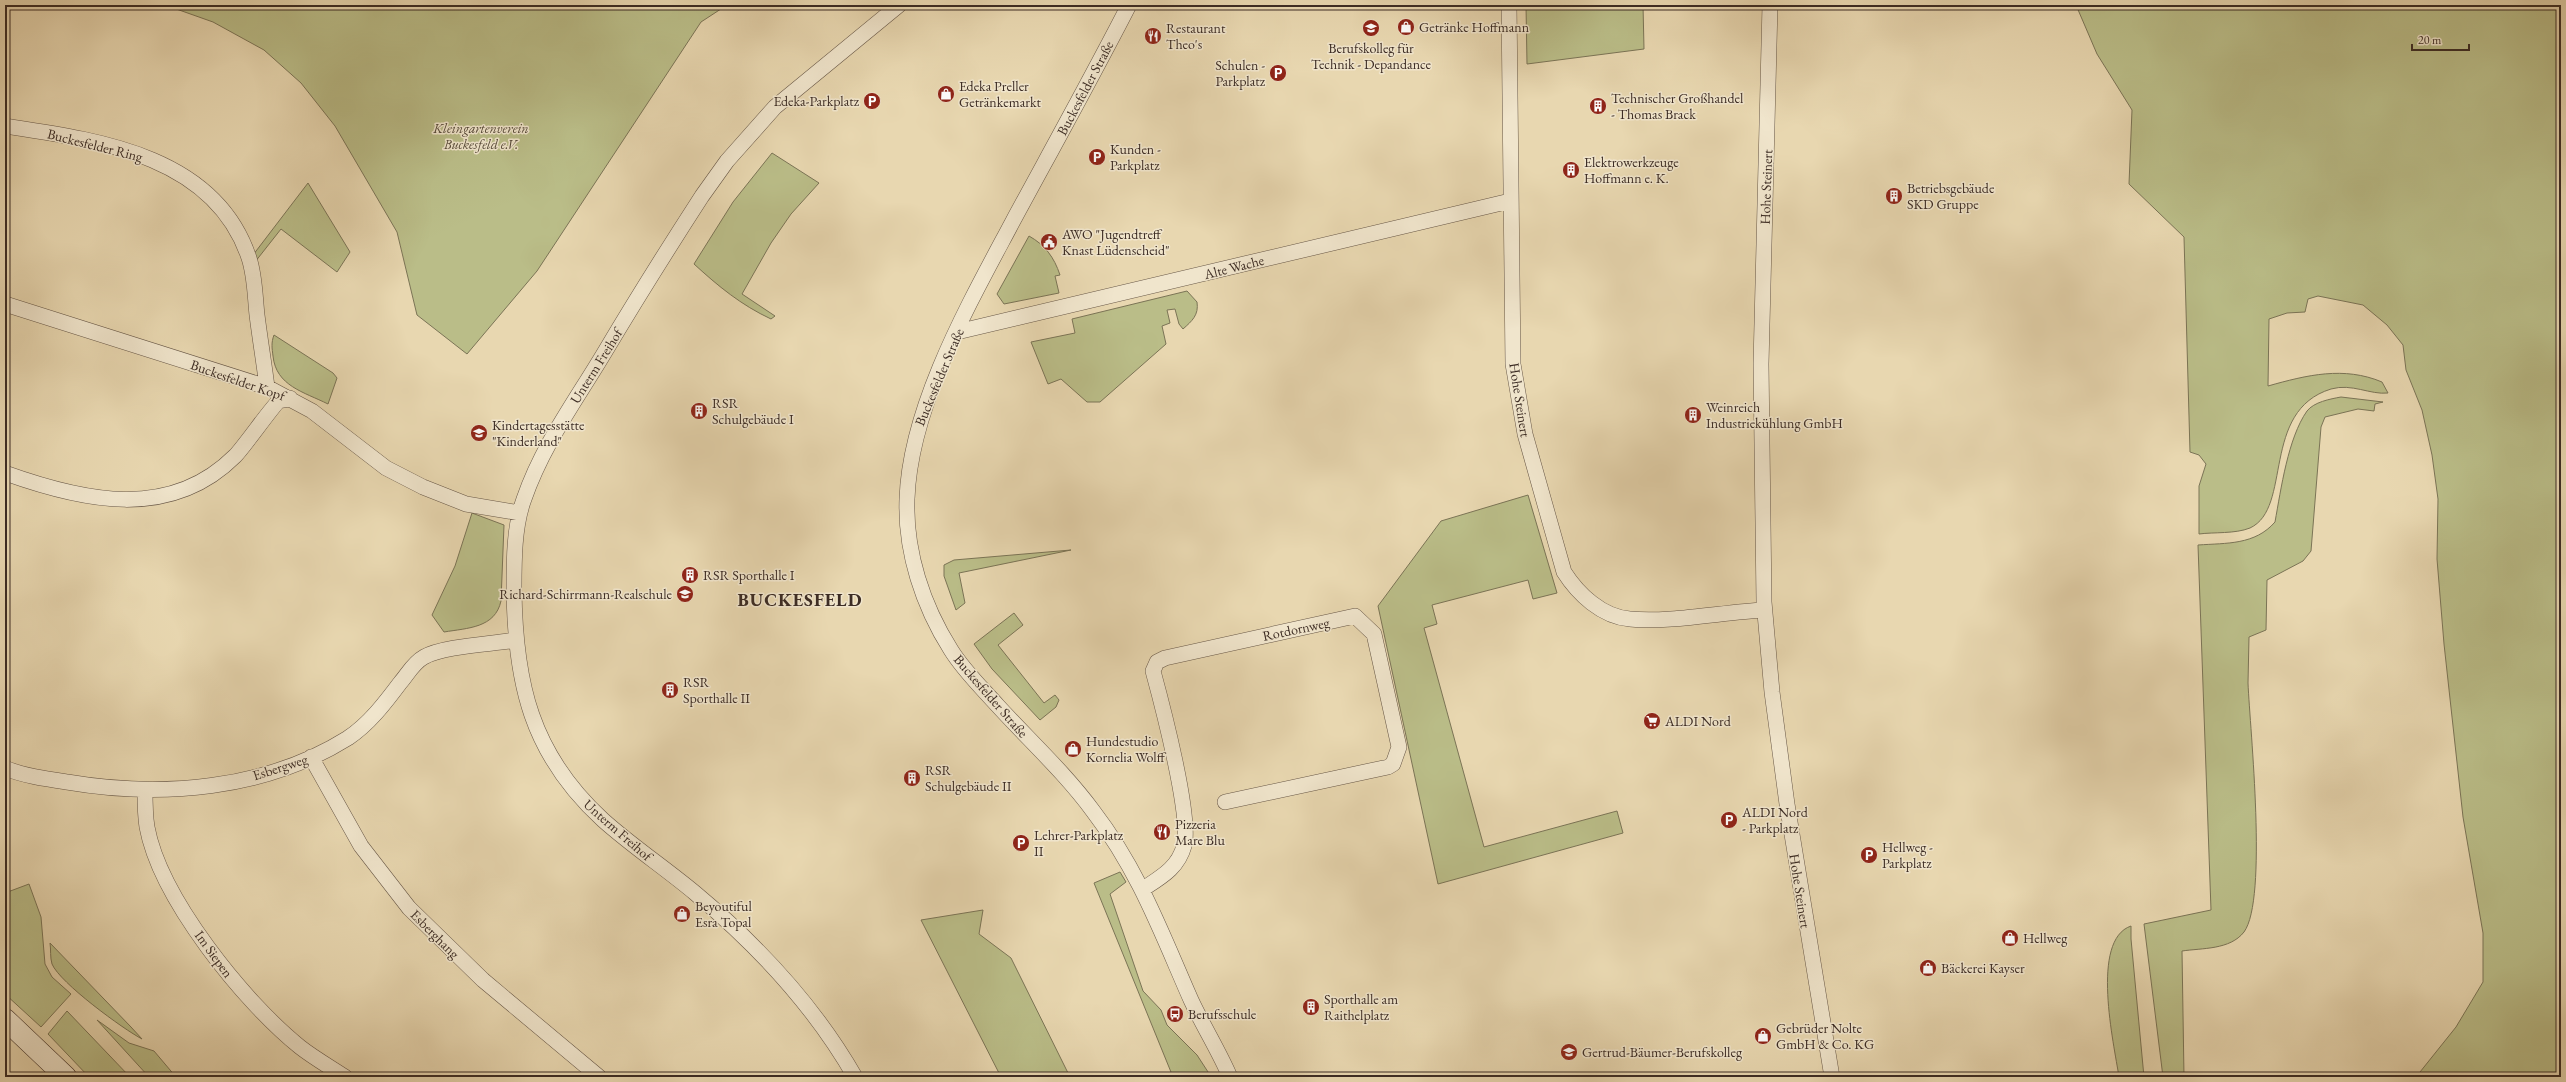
<svg xmlns="http://www.w3.org/2000/svg" width="2566" height="1082" font-family="'EB Garamond',serif">
<rect width="100%" height="100%" fill="#e8d7b0"/>
<filter id="stains"><feTurbulence type="fractalNoise" baseFrequency=".005" numOctaves="4"/><feColorMatrix values="0 0 0 0 .2 0 0 0 0 .09 0 0 0 0 .02 0 0 0 .5 -.17"/></filter>
<radialGradient id="worn" r=".72"><stop offset=".6" stop-color="#630" stop-opacity="0"/><stop offset="1" stop-color="#630" stop-opacity=".3"/></radialGradient>
<path fill="#babd88" stroke="#7b7456" d="M165 5H727L701 22 537 271 467 354 417 315 397 232 335 126 301 83 264 50 213 22Z
M1526 5H1643L1644 49 1527 64Z
M2076 5H2561V1077H2416L2456 1027 2483 982V933L2463 817 2444 644 2437 559 2438 499 2432 455 2422 410 2406 370 2403 345 2387 325 2363 305 2318 296 2308 299 2305 312 2287 313 2269 319 2268 386C2307 375 2344 366 2382 382L2388 393C2370 395 2352 383 2331 389 2260 411 2293 508 2250 528 2235 534 2214 532 2199 534V486L2206 464 2199 455 2190 452 2184 237 2129 184 2132 110 2097 54Z
M772 153 819 183 791 214 771 243 742 294 775 316 771 319C741 305 718 286 694 264L733 202Z
M308 183 350 252 337 272 281 229 255 262 253 255Z
M1029 236C1045 245 1054 257 1060 275L1055 276 1059 293 1004 304 997 294Z
M1187 291 1197 302C1199 315 1192 321 1183 329L1179 324 1175 309 1167 310 1170 323 1162 326 1166 344 1100 402H1087L1061 379 1048 384 1031 342 1075 333 1072 319Z
M274 335 333 373 337 378 328 404C304 392 276 386 273 356 272 348 271 343 274 335Z
M2341 397 2383 402 2375 404 2374 411 2358 409 2325 417 2321 427 2311 551 2303 561 2267 580 2266 630 2249 637C2249 652 2248 668 2248 683 2250 730 2268 899 2244 932 2230 950 2202 948 2182 951L2184 1077H2163L2144 924 2211 910 2198 545C2227 543 2255 545 2275 522 2281 489 2288 438 2307 411 2314 402 2330 399 2341 397Z
M1528 495 1557 593 1533 599 1528 580 1432 605 1437 624 1424 628 1484 847 1617 811 1623 833 1438 884 1378 606 1441 521Z
M472 513 504 525 501 601C495 628 468 628 444 632L432 615 455 566Z
M1071 550 959 573 965 603 956 610 944 576V565L954 560Z
M1014 613 1023 625 998 645 1044 703 1055 695 1059 700 1056 707 1040 720 992 669 974 644Z
M1120 872 1126 882 1110 894 1143 991 1161 1010 1167 1025 1197 1055 1210 1075 1173 1077 1094 883Z
M29 884 41 917 45 964 52 977 71 994 41 1027 5 994V893Z
M983 910 979 934 1011 958 1070 1077H1001L921 920Z
M2131 926V939L2144 1077H2119C2114 1044 2090 940 2131 926Z
M50 943 131 1027 142 1039C123 1029 60 983 52 964 50 958 51 949 50 943Z
M67 1011 130 1077H89L48 1034Z
M97 1020 129 1043 154 1051 176 1077H149Z"/>
<g fill="none" stroke-linecap="round" stroke-linejoin="round">
<g stroke="#675747" stroke-width="16">
<path id="minor" d="M1129 5C1092 77 1052 149 1013 221 970 302 910 406 907 499 905 552 923 606 951 650 964 671 982 688 998 706 1030 741 1065 773 1093 811 1139 871 1161 932 1191 1000 1203 1026 1219 1051 1230 1077
M1509 5 1513 364 1525 434 1564 572C1578 594 1602 617 1630 619 1668 623 1724 612 1764 610
M1770 5 1761 364 1764 602 1772 692 1787 804 1832 1077
M5 126C98 140 215 155 249 258 255 276 255 297 257 315 260 339 264 363 267 387
M5 304 267 387 312 411 386 468 423 487 466 504 520 513
M957 332 1510 201
M5 473C83 501 170 521 235 456 244 447 274 404 279 401 282 400 287 400 290 398
M311 757 361 846 409 908 483 980 599 1077
M5 768C24 776 46 779 67 782 161 798 265 790 348 738 369 724 385 703 400 683 408 674 413 663 424 657 443 646 493 644 516 640
M145 790C145 802 145 815 147 827 160 898 244 1002 300 1047 314 1058 330 1067 345 1077
M1143 889C1161 877 1178 868 1184 846 1192 818 1162 704 1153 671L1157 662 1165 658 1355 616 1374 634 1399 747 1393 764 1388 767 1225 802
M855 1077C815 1007 756 944 695 893 665 868 632 846 603 820 531 754 515 683 514 589 514 560 514 526 524 499 543 444 577 399 606 350 637 298 669 247 702 196L727 161 775 107 899 5"/>
</g>
<g stroke="#3c2c24" stroke-width="22">
<path id="secondary" d="M5 1019 66 1077"/>
</g>
<use href="#minor" stroke="#f0e5cc" stroke-width="15"/>
<use href="#secondary" stroke="#f0e5cc" stroke-width="21"/>
</g>
<defs>
<g id="shop-disc" transform="scale(0.9)"><circle r="9.5" fill="#8f2418" stroke="#f0e5cc"/><path d="M-5-2.5h2.3a2.7 3.5 0 0 1 5.4 0H5L5.5 6h-11ZM-1.5-2.5h3a1.5 2.3 0 0 0-3 0Z" fill="#fff"/></g>
<g id="school-disc" transform="scale(0.9)"><circle r="9.5" fill="#8f2418" stroke="#f0e5cc"/><path d="M0-5L7-2L0 1L-7-2ZM-4 1L0 2.5L4 1V4Q0 6-4 4Z" fill="#fff"/></g>
<g id="restaurant-disc" transform="scale(0.9)"><circle r="9.5" fill="#8f2418" stroke="#f0e5cc"/><path d="M-5-6h1v4h1v-4h1v4h1v-4h1v5L-1.5 .5V6h-2V.5L-5-1ZM5-6V6H3V1.5H1.5Q1.5-4 5-6Z" fill="#fff"/></g>
<g id="parking-disc" transform="scale(0.9)"><circle r="9.5" fill="#8f2418" stroke="#f0e5cc"/><path d="M-3.5-5.5H1a3.5 3.5 0 0 1 0 7H-1V5.5H-3.5ZM-1-3.4V-.6H.8a1.4 1.4 0 0 0 0-2.8Z" fill="#fff"/></g>
<g id="building-disc" transform="scale(0.9)"><circle r="9.5" fill="#8f2418" stroke="#f0e5cc"/><path d="M-4-6H4V6H1V3H-1V6H-4ZM-2.5-4.3h1.7v1.8h-1.7ZM.8-4.3h1.7v1.8H.8ZM-2.5-1h1.7V.8h-1.7ZM.8-1h1.7V.8H.8Z" fill="#fff"/></g>
<g id="civic-disc" transform="scale(0.9)"><circle r="9.5" fill="#8f2418" stroke="#f0e5cc"/><path d="M-.6-6.5H3V-4.5H.6V-3L4-1V1h2V6H-6V1h2V-1L-.6-3ZM-1.2 2.5V6h2.4V2.5Z" fill="#fff"/></g>
<g id="supermarket-disc" transform="scale(0.9)"><circle r="9.5" fill="#8f2418" stroke="#f0e5cc"/><path d="M-6-5.5h2.5l.6 2H6L4.5 2H-2.5L-4.4-4H-6ZM-1.5 3.2a1.3 1.3 0 1 0 .1 0ZM3 3.2a1.3 1.3 0 1 0 .1 0Z" fill="#fff"/></g>
<g id="bus-disc" transform="scale(0.9)"><circle r="9.5" fill="#8f2418" stroke="#f0e5cc"/><path d="M-5-6H5V4H4V6H2V4H-2V6H-4V4H-5ZM-3.5-4V0h7V-4ZM-3.5 1.2v1.5H-2V1.2ZM2 1.2v1.5H3.5V1.2Z" fill="#fff"/></g>
</defs>
<g fill-rule="evenodd">
<use href="#shop-disc" x="1406" y="27"/>
<use href="#school-disc" x="1371" y="28"/>
<use href="#restaurant-disc" x="1153" y="36"/>
<use href="#parking-disc" x="1278" y="73"/>
<use href="#shop-disc" x="946" y="94"/>
<use href="#parking-disc" x="872" y="101"/>
<use href="#building-disc" x="1598" y="106"/>
<use href="#parking-disc" x="1097" y="157"/>
<use href="#building-disc" x="1571" y="170"/>
<use href="#building-disc" x="1894" y="196"/>
<use href="#civic-disc" x="1049" y="242"/>
<use href="#building-disc" x="699" y="411"/>
<use href="#building-disc" x="1693" y="415"/>
<use href="#school-disc" x="479" y="433"/>
<use href="#building-disc" x="690" y="575"/>
<use href="#school-disc" x="685" y="594"/>
<use href="#building-disc" x="670" y="690"/>
<use href="#supermarket-disc" x="1652" y="721"/>
<use href="#shop-disc" x="1073" y="749"/>
<use href="#building-disc" x="912" y="778"/>
<use href="#parking-disc" x="1729" y="820"/>
<use href="#restaurant-disc" x="1162" y="832"/>
<use href="#parking-disc" x="1021" y="843"/>
<use href="#parking-disc" x="1869" y="855"/>
<use href="#shop-disc" x="682" y="914"/>
<use href="#shop-disc" x="2010" y="938"/>
<use href="#shop-disc" x="1928" y="968"/>
<use href="#building-disc" x="1311" y="1007"/>
<use href="#bus-disc" x="1175" y="1014"/>
<use href="#shop-disc" x="1763" y="1036"/>
<use href="#school-disc" x="1569" y="1052"/>
</g>
<g text-anchor="middle" dominant-baseline="central" stroke-width="3" stroke-linejoin="round" paint-order="stroke">
<g font-size="14" fill="#3c2c24" stroke="#f0e5cc" text-anchor="start">
<text x="1419" y="27">Getränke Hoffmann</text>
<text x="1166" y="28">Restaurant<tspan x="1166" dy="16">Theo's</tspan></text>
<text x="1371" y="48" text-anchor="middle">Berufskolleg für<tspan x="1371" dy="16">Technik - Depandance</tspan></text>
<text x="1265" y="65" text-anchor="end">Schulen -<tspan x="1265" dy="16">Parkplatz</tspan></text>
<text x="959" y="86">Edeka Preller<tspan x="959" dy="16">Getränkemarkt</tspan></text>
<text x="1611" y="98">Technischer Großhandel<tspan x="1611" dy="16">- Thomas Brack</tspan></text>
<text x="859" y="101" text-anchor="end">Edeka-Parkplatz</text>
<text x="1110" y="149">Kunden -<tspan x="1110" dy="16">Parkplatz</tspan></text>
<text x="1584" y="162">Elektrowerkzeuge<tspan x="1584" dy="16">Hoffmann e. K.</tspan></text>
<text x="1907" y="188">Betriebsgebäude<tspan x="1907" dy="16">SKD Gruppe</tspan></text>
<text x="1062" y="234">AWO "Jugendtreff<tspan x="1062" dy="16">Knast Lüdenscheid"</tspan></text>
<text x="712" y="403">RSR<tspan x="712" dy="16">Schulgebäude I</tspan></text>
<text x="1706" y="407">Weinreich<tspan x="1706" dy="16">Industriekühlung GmbH</tspan></text>
<text x="492" y="425">Kindertagesstätte<tspan x="492" dy="16">"Kinderland"</tspan></text>
<text x="703" y="575">RSR Sporthalle I</text>
<text x="672" y="594" text-anchor="end">Richard-Schirrmann-Realschule</text>
<text x="683" y="682">RSR<tspan x="683" dy="16">Sporthalle II</tspan></text>
<text x="1665" y="721">ALDI Nord</text>
<text x="1086" y="741">Hundestudio<tspan x="1086" dy="16">Kornelia Wolff</tspan></text>
<text x="925" y="770">RSR<tspan x="925" dy="16">Schulgebäude II</tspan></text>
<text x="1742" y="812">ALDI Nord<tspan x="1742" dy="16">- Parkplatz</tspan></text>
<text x="1175" y="824">Pizzeria<tspan x="1175" dy="16">Mare Blu</tspan></text>
<text x="1034" y="835">Lehrer-Parkplatz<tspan x="1034" dy="16">II</tspan></text>
<text x="1882" y="847">Hellweg -<tspan x="1882" dy="16">Parkplatz</tspan></text>
<text x="695" y="906">Beyoutiful<tspan x="695" dy="16">Esra Topal</tspan></text>
<text x="2023" y="938">Hellweg</text>
<text x="1941" y="968">Bäckerei Kayser</text>
<text x="1324" y="999">Sporthalle am<tspan x="1324" dy="16">Raithelplatz</tspan></text>
<text x="1188" y="1014">Berufsschule</text>
<text x="1776" y="1028">Gebrüder Nolte<tspan x="1776" dy="16">GmbH &amp; Co. KG</tspan></text>
<text x="1582" y="1052">Gertrud-Bäumer-Berufskolleg</text>
</g>
<g font-size="14" fill="#3c2c24" stroke="#f0e5cc">
<text transform="translate(1085 88) rotate(-62)">Buckesfelder Straße</text>
<text transform="translate(95 145) rotate(14)">Buckesfelder Ring</text>
<text transform="translate(1766 187) rotate(-88)">Hohe Steinert</text>
<text transform="translate(1234 267) rotate(-14)">Alte Wache</text>
<text transform="translate(596 366) rotate(-58)">Unterm Freihof</text>
<text transform="translate(939 377) rotate(-67)">Buckesfelder Straße</text>
<text transform="translate(238 380) rotate(19)">Buckesfelder Kopf</text>
<text transform="translate(1520 400) rotate(81)">Hohe Steinert</text>
<text transform="translate(1296 629) rotate(-12)">Rotdornweg</text>
<text transform="translate(991 696) rotate(49)">Buckesfelder Straße</text>
<text transform="translate(280 767) rotate(-18)">Esbergweg</text>
<text transform="translate(618 830) rotate(41)">Unterm Freihof</text>
<text transform="translate(1800 891) rotate(81)">Hohe Steinert</text>
<text transform="translate(435 934) rotate(45)">Esberghang</text>
<text transform="translate(214 954) rotate(54)">Im Siepen</text>
</g>
<g font-size="14" font-style="italic" fill="#554938" stroke="#f0e5cc">
<text x="481" y="128">Kleingartenverein<tspan x="481" dy="16">Buckesfeld e.V.</tspan></text>
</g>
<g font-size="18" font-weight="bold" letter-spacing="1" fill="#3c2c24" stroke="#f0e5cc">
<text x="800" y="599">BUCKESFELD</text>
</g>
</g>
<rect width="2566" height="1082" fill="none" stroke="#e8d7b0" stroke-width="20"/>
<rect x="6" y="6" width="2554" height="1070" fill="none" stroke="#3c2c24" stroke-width="2"/>
<rect x="10" y="10" width="2546" height="1062" fill="none" stroke="#3c2c24"/>
<path d="M2412 44v6h57v-6" fill="none" stroke="#3c2c24" stroke-width="2"/>
<text x="2418" y="44" font-size="12" fill="#3c2c24" stroke="#f0e5cc" stroke-width="3" paint-order="stroke">20 m</text>
<rect width="100%" height="100%" filter="url(#stains)"/>
<rect width="100%" height="100%" fill="url(#worn)"/>
</svg>
